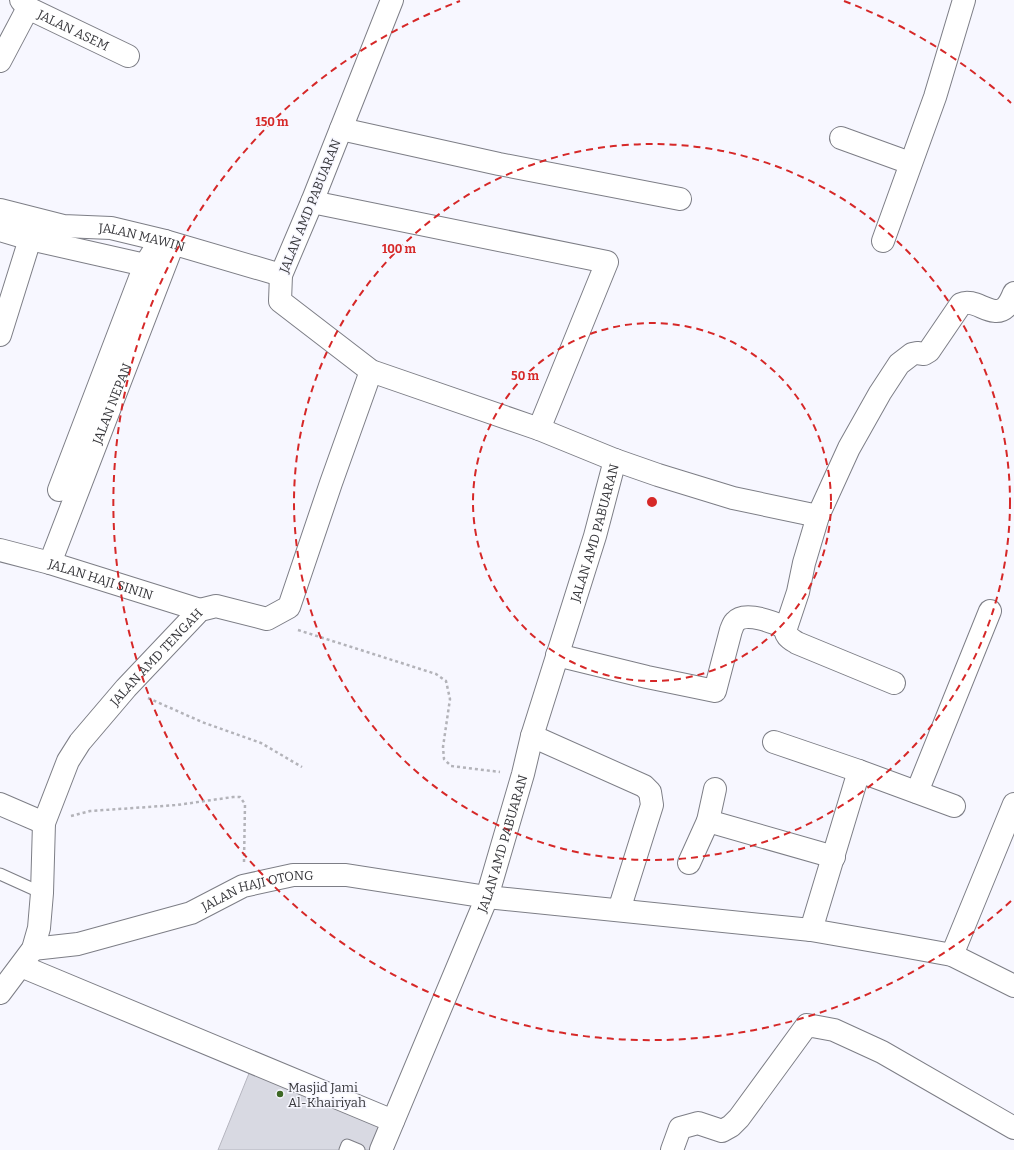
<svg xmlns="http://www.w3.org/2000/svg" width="1014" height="1150" font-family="Bitter,serif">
<rect width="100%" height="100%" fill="#f7f7ff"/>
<path fill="#d8d9e2" stroke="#b5b5bf" d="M252 1066 386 1123 374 1150H218Z"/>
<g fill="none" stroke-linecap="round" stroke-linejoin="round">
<g stroke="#7d7e86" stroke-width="13">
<path id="lane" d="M0 874 42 893
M345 1150 347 1145 359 1150"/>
</g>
<g stroke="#7d7e86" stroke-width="24">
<g id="street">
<path id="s1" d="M21 0 28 8 128 56"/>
<path d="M392 0 312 202 281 275 280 301 371 371 539 429 615 460 658 475 733 498 818 516"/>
<path d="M0 61 28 8"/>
<path d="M341 129 499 164 680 199"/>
<path d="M841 138 910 163"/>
<path d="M312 202 607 262 539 429"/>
<path id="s2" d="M0 210 63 226 111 228 165 241 281 275"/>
<path d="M0 230 30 239 145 265"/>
<path d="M883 241 935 97 964 0"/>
<path d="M0 335 30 239"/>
<path d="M59 490 145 265 155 249 165 241"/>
<path id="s3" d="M0 550 50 563 200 610"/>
<path id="s4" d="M50 563 173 244"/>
<path d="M786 628C784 636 791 639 797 643L894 683"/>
<path d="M557 655 647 677 715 691 731 630C732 628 733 624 735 622 745 610 775 623 786 628L798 592 804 563 818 516 849 448 880 393 899 364 912 354 917 353 924 354 929 351 961 304C975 297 993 320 1006 307 1010 303 1012 298 1014 293"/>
<path d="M532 736 644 786 650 792 652 805 619 910"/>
<path d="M774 742 859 771 954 806"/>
<path d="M917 792 990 611"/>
<path d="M0 804 44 823"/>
<path d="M708 821 834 857"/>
<path d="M689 863 708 821 715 789"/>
<path d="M811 930 859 771"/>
<path id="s5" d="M33 949 78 944 191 913 243 886 293 875H346L487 897 811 930 897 945 952 955 1014 986"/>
<path d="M952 955 1014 804"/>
<path d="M21 966 393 1121"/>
<path id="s6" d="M0 993 33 949 39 928 42 893 44 823 68 761 80 742 126 688 200 610 216 606 267 619 289 607 331 483 371 371"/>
<path id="s7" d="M381 1150 487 897 523 774 532 736 595 536 615 460"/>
<path d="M672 1150 680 1128 698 1123 722 1131 731 1126 739 1118 807 1025 834 1030 882 1052 1014 1128"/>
</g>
</g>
<path stroke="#b3b3b9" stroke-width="2.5" stroke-dasharray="3 3" stroke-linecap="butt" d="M298 630 436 674 446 681 450 699 443 747 444 759 451 766 500 772
M148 698 202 722 261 743 302 767
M71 816 90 811 177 805 233 797H240L245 804 244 862"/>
<use href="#lane" stroke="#fff" stroke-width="11"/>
<use href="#street" stroke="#fff" stroke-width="22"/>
</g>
<g fill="none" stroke="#d62828" stroke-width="2" stroke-dasharray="7 5">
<circle cx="652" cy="502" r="179"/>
<circle cx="652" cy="502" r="358"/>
<path d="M1011 901A537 537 0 1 1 460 1M844 1A537 537 0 0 1 1011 103"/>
</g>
<circle fill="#3e6825" stroke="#f7f7ff" stroke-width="1.5" cx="280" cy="1094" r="4"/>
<g text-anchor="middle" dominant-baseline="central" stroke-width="3" stroke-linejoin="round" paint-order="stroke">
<g font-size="13" fill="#38383c" stroke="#f7f7ff">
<text stroke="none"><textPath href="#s1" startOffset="61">JALAN ASEM</textPath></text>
<text transform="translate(310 206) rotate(-68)">JALAN AMD PABUARAN</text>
<text stroke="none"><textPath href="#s2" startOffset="145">JALAN MAWIN</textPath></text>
<text stroke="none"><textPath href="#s4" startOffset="171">JALAN NEPAN</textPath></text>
<text stroke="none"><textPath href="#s7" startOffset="654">JALAN AMD PABUARAN</textPath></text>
<text stroke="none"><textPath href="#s3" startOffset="105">JALAN HAJI SININ</textPath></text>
<text stroke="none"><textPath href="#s6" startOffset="385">JALAN AMD TENGAH</textPath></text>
<text stroke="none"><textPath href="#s7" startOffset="330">JALAN AMD PABUARAN</textPath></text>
<text stroke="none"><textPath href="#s5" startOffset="234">JALAN HAJI OTONG</textPath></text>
</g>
<g font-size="13" fill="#38383c" stroke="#f7f7ff" text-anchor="start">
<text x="288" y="1087">Masjid Jami<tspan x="288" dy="15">Al-Khairiyah</tspan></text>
</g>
</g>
<circle cx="652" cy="502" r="6" fill="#d62828" stroke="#f7f7ff" stroke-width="2"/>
<g font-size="12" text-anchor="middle" font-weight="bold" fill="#d62828" stroke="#f7f7ff" stroke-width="3" stroke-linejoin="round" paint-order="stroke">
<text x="272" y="126">150 m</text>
<text x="399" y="253">100 m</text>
<text x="525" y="380">50 m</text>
</g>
</svg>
